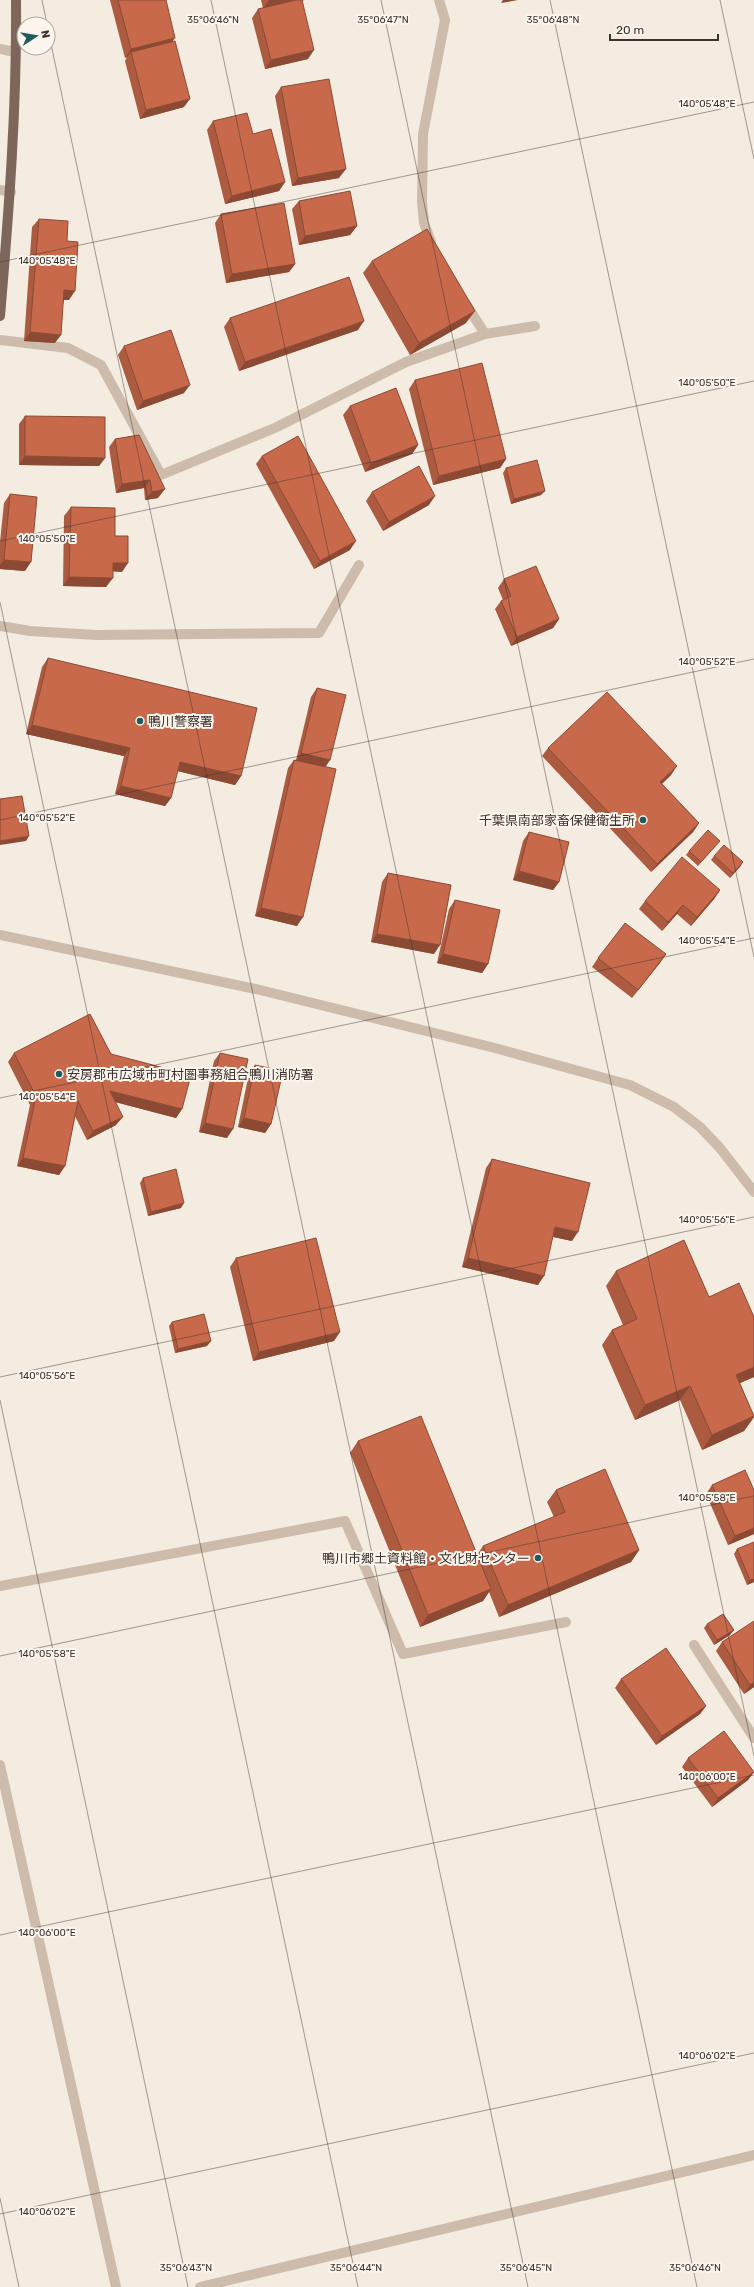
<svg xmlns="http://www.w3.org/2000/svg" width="754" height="2287" font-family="Rubik,'Noto Sans JP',sans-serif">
<rect width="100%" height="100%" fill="#f4ebe1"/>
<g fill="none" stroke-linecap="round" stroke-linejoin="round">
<path stroke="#cdbbac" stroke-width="10" d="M0 49 15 52
M0 190 11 192
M431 242 424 223 422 202 423 134 445 20 439 0
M466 304 485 334
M0 340 68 348 101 365 161 475 277 427 406 362 485 334 535 326
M0 626 30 631 96 635 319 633 359 565
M0 935 256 989 495 1048 630 1085 674 1107 700 1127 720 1148 754 1192
M0 1586 345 1521 403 1654 566 1622
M694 1645 754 1738
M0 1765 116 2287
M200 2287 754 2155"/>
<path stroke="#7d675c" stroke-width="10" d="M0 316C9 210 17 106 16 0"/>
</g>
<path fill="#ac5a40" d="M110 0H166L184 107 140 119 125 61 127 57 125 58Z
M261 0H305H302L308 59 265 69 252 18 258 9 263 8Z
M281 87 339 178 292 186 275 96Z
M213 121 253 134 285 182 279 191 225 204 207 130Z
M299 201 357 226 350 235 299 245 292 209Z
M221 214 295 264 289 272 226 283 215 223Z
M39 219 67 241 69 300H64L55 343 24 341 32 227Z
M372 261 466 323 410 355 363 273Z
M230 318 358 330 239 371 224 327Z
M124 346 184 393 137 410 118 355Z
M415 380 506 459 500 468 433 485 409 389Z
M350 406 418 445 412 454 365 472 343 415Z
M25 416 105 458 99 466 19 465V424Z
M139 435 158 498 145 500 144 488 116 493 109 447 115 439Z
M262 456 350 550 314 569 256 464Z
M506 468 541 495 511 504 503 473Z
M372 492 429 505 383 531 366 501Z
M10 494 25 571 0 569V542L4 503Z
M71 507 115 536 122 572 113 571 106 587 63 586 64 516Z
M504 579 559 619 553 628 511 646 495 609 501 601 503 600 498 588Z
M48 658 241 776 235 785 177 771 171 798 165 806 115 794 124 756 26 734 42 667Z
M317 688 330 760 325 767 297 926 255 916 288 768 294 760H296L311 697Z
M548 748 671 775 662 784 699 823 693 832 651 872 542 756Z
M529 832 559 882 553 890 513 880 523 841Z
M716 845 698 866 686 855 689 851Z
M714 856 743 862 730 878 711 860Z
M388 873 434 954 371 942 382 882Z
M720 890 714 899 691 926 677 914 662 931 639 909 645 901Z
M455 900 488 964 482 973 437 963 449 909Z
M666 954 632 998 592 967 598 958Z
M14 1053 111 1054 182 1109 176 1118 115 1102 116 1125 87 1140 75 1116 65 1166 59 1175 17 1166 30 1105 8 1062Z
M220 1053 227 1138 199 1132 214 1061Z
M255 1065 271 1124 265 1133 238 1127 249 1073Z
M492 1159 572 1241 553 1237 538 1285 462 1267 486 1168Z
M143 1178 181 1208 148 1216 140 1183Z
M236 1258 334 1341 253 1361 230 1267Z
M616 1271 709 1297 754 1377 740 1383 754 1417 744 1431 702 1450 680 1400 635 1420 602 1345 612 1330 623 1325 606 1286Z
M172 1322 207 1346 175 1353 169 1326Z
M358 1441 477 1555 483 1546 554 1517 547 1502 556 1490 639 1550 631 1562 499 1617 489 1592 483 1601 420 1627 350 1453Z
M712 1485 754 1490V1534L728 1545 706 1494Z
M737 1549 754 1582 747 1585 734 1554Z
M707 1624 730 1635 714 1645 704 1628Z
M722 1642 754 1687 744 1694 716 1651Z
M621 1679 706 1706 700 1714 656 1745 615 1688Z
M688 1758 754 1772 748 1780 712 1807 682 1767Z"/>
<path fill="#8c4a34" d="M269 0H305L263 9Z
M503 0H518L501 3Z
M175 38 169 46 131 52 127 57 125 58 131 49Z
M314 50 308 59 265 69 271 60Z
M190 99 184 107 140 119 146 110Z
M346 169 339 178 292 186 298 178Z
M285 182 279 191 225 204 232 196Z
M357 226 350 235 299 245 305 236Z
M295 264 289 272 226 283 232 274Z
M64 290 75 291 69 300 58 299Z
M475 311 466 323 410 355 419 343Z
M364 321 358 330 239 371 245 362Z
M30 332 61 335 55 343 24 341Z
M190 385 184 393 137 410 143 401Z
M418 445 412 454 365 472 371 463Z
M25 456 105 458 99 466 19 465Z
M506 459 500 468 433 485 439 476Z
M150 480 144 488 116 493 122 484Z
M165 489 158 498 145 500 152 492Z
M545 491 541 495 511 504 514 499Z
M435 496 429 505 383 531 389 522Z
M356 541 350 550 314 569 320 561Z
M4 560 31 562 25 571 0 569V565Z
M113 563H128L122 572 107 571Z
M69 577 113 578 106 587 63 586Z
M559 619 553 628 511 646 517 637Z
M32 725 130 748 124 756 26 734Z
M301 753 330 760 324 769 295 762Z
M180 762 241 776 235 785 174 770Z
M677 766 671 775 654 791 660 782Z
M121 786 171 798 165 806 115 794Z
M699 823 693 832 651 872 657 864Z
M29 836 26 841 0 845V841Z
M743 862 740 867 730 878 733 873Z
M519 871 559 882 553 890 513 880Z
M720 890 714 899 691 926 697 917Z
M683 905 677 914 662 931 668 922Z
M261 908 303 917 297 926 255 916Z
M377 934 440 945 434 954 371 942Z
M443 954 488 964 482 973 437 963Z
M666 954 660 963 632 998 638 990Z
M110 1091 182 1109 176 1118 104 1099Z
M123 1117 116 1125 87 1140 93 1131Z
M244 1118 271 1124 265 1133 238 1127Z
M205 1123 233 1129 227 1138 199 1132Z
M23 1158 65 1166 59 1175 17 1166Z
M184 1203 181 1208 148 1216 151 1212Z
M555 1227 578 1232 572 1241 549 1236Z
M468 1258 544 1276 538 1285 462 1267Z
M340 1332 334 1341 253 1361 259 1352Z
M211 1341 207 1346 175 1353 178 1349Z
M754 1367V1377L726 1389 736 1375Z
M690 1386 680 1400 635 1420 645 1405Z
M754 1417 744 1431 702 1450 712 1435Z
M754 1528V1534L728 1545 735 1536Z
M639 1550 631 1562 499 1617 508 1605Z
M754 1579V1582L747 1585 750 1580Z
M491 1589 483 1601 420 1627 428 1615Z
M734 1630 730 1635 714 1645 717 1640Z
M754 1682V1687L744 1694 750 1685Z
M706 1706 700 1714 656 1745 662 1736Z
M754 1772 748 1780 712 1807 718 1798Z"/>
<path fill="#c8694b" stroke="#8c4a34" d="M118 0H166L175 38 131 49Z
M296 0H302L314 50 271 60 258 9Z
M175 41 190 99 146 110 131 52Z
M329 79 346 169 298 178 281 87Z
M247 113 253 134 271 129 285 182 232 196 213 121Z
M350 191 357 226 305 236 299 201Z
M284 203 295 264 232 274 221 214Z
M39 219 68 221 67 241 78 242 75 291 64 290 61 335 30 332Z
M427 229 475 311 419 343 372 261Z
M349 277 364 321 245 362 230 318Z
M171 330 190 385 143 401 124 346Z
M482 363 506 459 439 476 415 380Z
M396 388 418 445 371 463 350 406Z
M25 416 105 417V458L25 456Z
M139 435 165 489 152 492 150 480 122 484 115 439Z
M298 436 356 541 320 561 262 456Z
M537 460 545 491 514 499 506 468Z
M419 466 435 496 389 522 372 492Z
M10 494 37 497 31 562 4 560Z
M71 507 115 508V536H128V563H113V578L69 577Z
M536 566 559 619 517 637 501 601 511 596 504 579Z
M48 658 257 708 241 776 180 762 171 798 121 786 130 748 32 725Z
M317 688 346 695 330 760 301 753Z
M607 692 677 766 660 782 699 823 657 864 548 748Z
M294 760 336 769 303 917 261 908Z
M22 796 29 836 0 841V799Z
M708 830 720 841 701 862 689 851Z
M529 832 569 842 559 882 519 871Z
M724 845 743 862 733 873 714 856Z
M682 857 720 890 697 917 683 905 668 922 645 901Z
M388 873 451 885 440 945 377 934Z
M455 900 500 910 488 964 443 954Z
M625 923 666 954 638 990 598 958Z
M90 1014 111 1054 191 1075 182 1109 110 1091 123 1117 93 1131 78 1101 65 1166 23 1158 36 1096 14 1053Z
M220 1053 248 1059 233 1129 205 1123Z
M255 1065 283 1071 271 1124 244 1118Z
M492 1159 590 1183 578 1232 555 1227 544 1276 468 1258Z
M176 1169 184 1203 151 1212 143 1178Z
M316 1238 340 1332 259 1352 236 1258Z
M684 1240 709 1297 739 1283 754 1317V1367L736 1375 754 1416 712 1435 690 1386 645 1405 612 1330 637 1319 616 1271Z
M204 1314 211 1341 178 1349 172 1322Z
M421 1416 491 1589 428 1615 358 1441Z
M605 1469 639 1550 508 1605 483 1546 565 1512 556 1490Z
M745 1470 754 1490V1528L735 1536 712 1485Z
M754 1542V1579L750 1580 737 1549Z
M723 1614 734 1630 717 1640 707 1624Z
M754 1621V1682L750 1685 722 1642Z
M666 1648 706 1706 662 1736 621 1679Z
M724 1731 754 1772 718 1798 688 1758Z"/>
<path fill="none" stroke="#3b302b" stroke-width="1" stroke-opacity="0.45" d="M42 0 47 24M211 0 697 2287M381 0 754 1756M550 0 754 957M720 0 754 159M48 30 528 2287M0 262 754 102M0 541 754 381M0 602 358 2287M0 820 754 659M0 1098 754 938M0 1377 754 1217M0 1400 188 2287M0 1656 754 1496M0 1935 754 1775M0 2198 19 2287M0 2214 754 2053"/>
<g fill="#1f5a5e" stroke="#fbf5ee" stroke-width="1.5">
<circle cx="140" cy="721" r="4"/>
<circle cx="643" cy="820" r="4"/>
<circle cx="59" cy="1074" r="4"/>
<circle cx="538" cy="1558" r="4"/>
</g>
<g text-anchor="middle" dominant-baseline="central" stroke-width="4" stroke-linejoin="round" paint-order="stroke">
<g font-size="13" fill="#3b302b" stroke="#fbf5ee" text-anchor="start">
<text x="148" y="721">鴨川警察署</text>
<text x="635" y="820" text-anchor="end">千葉県南部家畜保健衛生所</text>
<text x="67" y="1074">安房郡市広域市町村圏事務組合鴨川消防署</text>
<text x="530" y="1558" text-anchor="end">鴨川市郷土資料館・文化財センター</text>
</g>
</g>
<g font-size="10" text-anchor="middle" fill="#3b302b" stroke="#fbf5ee" stroke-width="4" stroke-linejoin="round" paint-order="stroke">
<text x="213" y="23">35°06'46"N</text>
<text x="383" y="23">35°06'47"N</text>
<text x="553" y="23">35°06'48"N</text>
<text x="707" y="107">140°05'48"E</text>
<text x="47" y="264">140°05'48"E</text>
<text x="707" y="386">140°05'50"E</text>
<text x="47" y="542">140°05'50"E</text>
<text x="707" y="665">140°05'52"E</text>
<text x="47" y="821">140°05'52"E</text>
<text x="707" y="944">140°05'54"E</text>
<text x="47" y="1100">140°05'54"E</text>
<text x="707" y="1223">140°05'56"E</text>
<text x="47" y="1379">140°05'56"E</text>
<text x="707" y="1501">140°05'58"E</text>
<text x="47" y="1657">140°05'58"E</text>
<text x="707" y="1780">140°06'00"E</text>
<text x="47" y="1936">140°06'00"E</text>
<text x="707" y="2059">140°06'02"E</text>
<text x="47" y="2215">140°06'02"E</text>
<text x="186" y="2271">35°06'43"N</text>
<text x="356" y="2271">35°06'44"N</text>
<text x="526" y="2271">35°06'45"N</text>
<text x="695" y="2271">35°06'46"N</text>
</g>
<g transform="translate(36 36) rotate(78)"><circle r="19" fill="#fbf5ee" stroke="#aea6a0"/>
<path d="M0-3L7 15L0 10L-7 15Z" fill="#1f5a5e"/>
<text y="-6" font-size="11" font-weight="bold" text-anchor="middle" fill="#3b302b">N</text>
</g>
<path d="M610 34v6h108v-6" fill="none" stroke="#3b302b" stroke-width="2"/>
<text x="616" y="34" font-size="12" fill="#3b302b" stroke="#fbf5ee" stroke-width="3" paint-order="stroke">20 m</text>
</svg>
